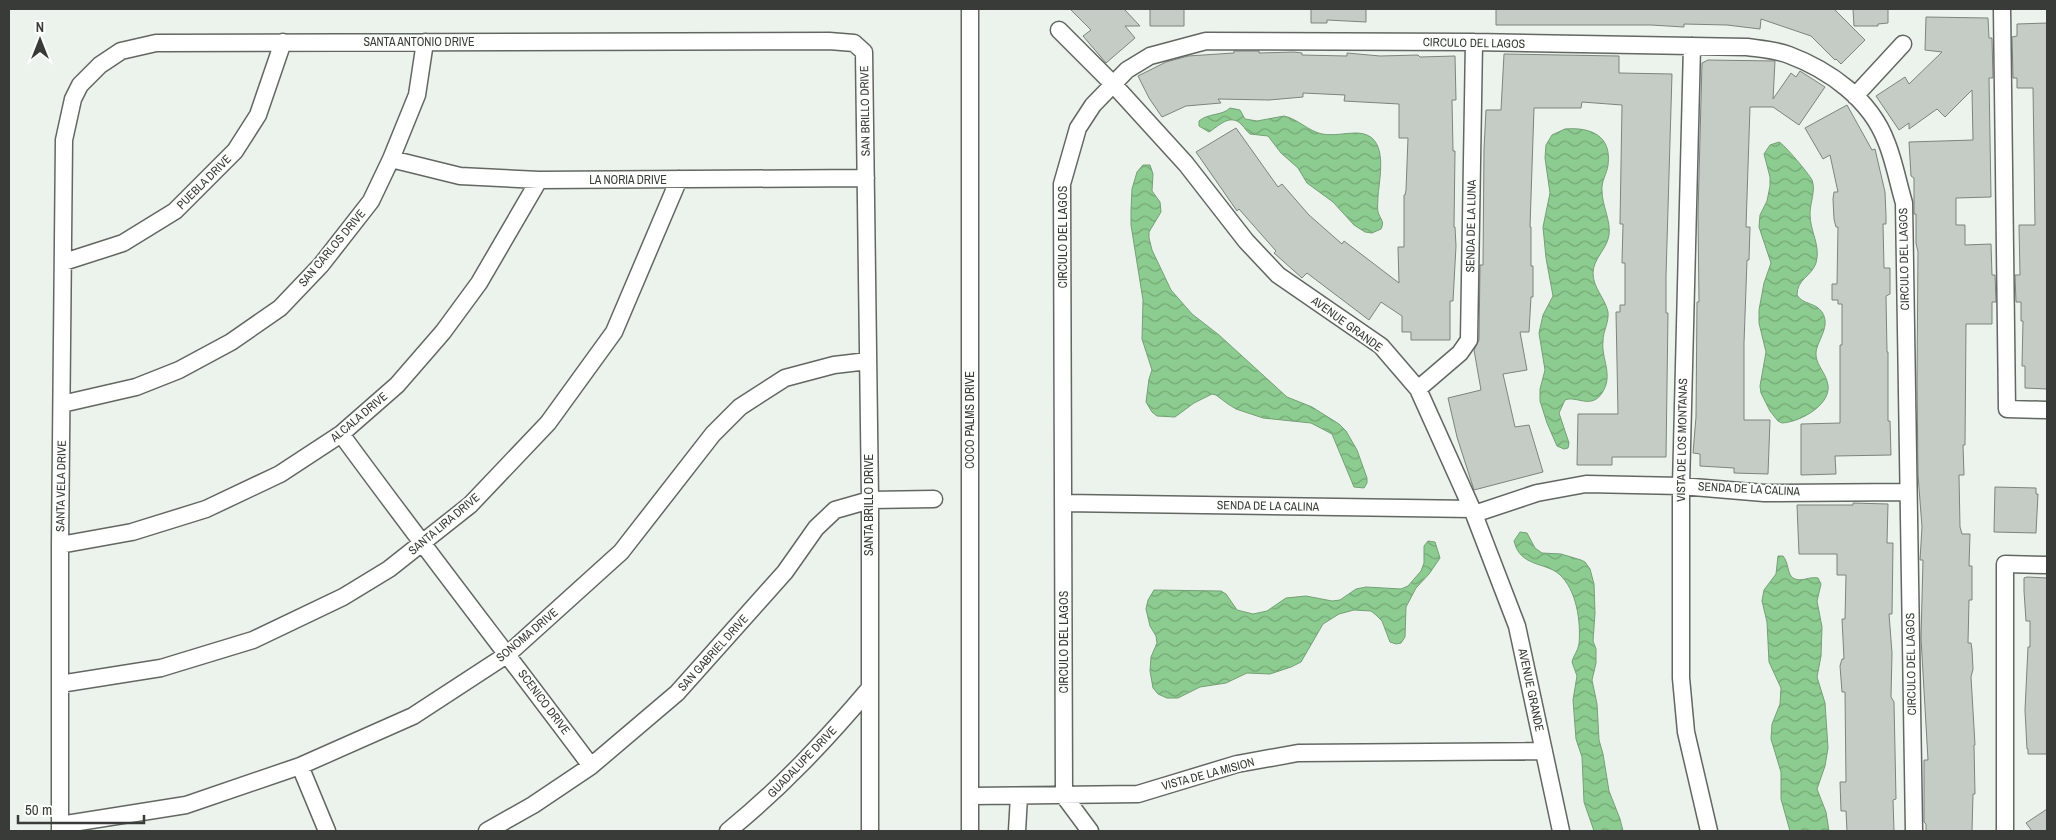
<svg xmlns="http://www.w3.org/2000/svg" width="2056" height="840" font-family="'Archivo Narrow',sans-serif">
<defs>
<pattern id="water-waves" width="16" height="10" patternUnits="userSpaceOnUse" patternTransform="scale(1.25)"><rect width="16" height="10" fill="#8dcc90"/><path d="M0 5q4-4 8 0t8 0" fill="none" stroke="#74a777"/></pattern>
</defs>
<rect width="100%" height="100%" fill="#ecf3ec"/>
<path fill="url(#water-waves)" stroke="#74a076" d="M1230 108 1240 110 1245 119 1257 121 1284 116C1298 119 1308 131 1322 134 1334 136 1345 133 1357 133 1389 134 1380 174 1378 196 1378 201 1377 207 1378 212 1380 219 1385 221 1381 229L1372 233 1365 232 1354 225 1333 202 1307 183 1298 168 1281 153 1268 136 1250 134C1246 131 1245 128 1242 125 1230 112 1218 127 1209 132L1199 126V121C1208 113 1222 116 1230 108Z
M1565 129C1590 127 1612 135 1608 165 1607 174 1601 181 1602 191 1602 205 1611 221 1609 235 1607 249 1593 259 1593 273 1593 288 1605 298 1608 312 1609 323 1603 331 1603 341 1601 359 1614 375 1602 393 1591 410 1576 395 1565 400L1559 413 1569 443 1568 448 1564 449 1557 446 1547 423 1540 401V389L1545 370 1539 333 1543 315 1553 296 1546 258 1543 227 1550 193 1545 158 1546 145 1552 135Z
M1779 142C1784 144 1809 174 1812 180 1816 190 1810 203 1810 214 1810 232 1821 245 1816 263 1811 277 1797 279 1797 295 1803 305 1815 302 1822 312 1831 326 1818 339 1816 352 1815 363 1824 371 1827 381 1835 403 1801 422 1782 423L1778 421 1770 411 1761 393 1760 386 1766 352 1759 323V310L1764 283 1771 263 1759 227 1760 215 1767 201 1770 186V177L1764 154 1770 145Z
M1143 165H1150L1153 174 1152 191 1160 202 1161 212 1149 232V238L1152 250 1171 290 1192 314 1219 335 1287 397 1312 407 1339 424 1346 431 1357 450 1367 478V483L1364 488 1354 487 1332 434 1311 423 1263 418 1236 409 1228 404 1216 395 1212 394 1194 403 1175 417 1157 416 1152 412 1146 402 1149 379 1152 370 1142 339 1143 300 1131 225V210L1132 189 1137 172Z
M1520 532 1527 533 1535 548 1542 553 1561 554 1581 560 1585 562 1590 569 1594 584 1595 613 1593 641 1596 649V663L1592 680 1597 704 1599 740 1603 754 1609 791 1620 819 1623 831H1594L1584 802 1582 757 1576 739 1573 700 1577 676 1572 662C1573 656 1578 651 1579 644 1581 622 1577 590 1559 574 1545 562 1520 567 1514 541Z
M1428 541 1435 542 1440 558 1429 574 1416 588 1406 607 1405 637 1401 643 1396 644 1390 642 1382 621 1376 615 1371 611 1354 610 1339 614 1323 624 1301 662 1291 667 1270 674 1247 673 1226 683 1200 687 1178 698H1167L1158 694 1153 688 1150 671 1151 657 1157 643 1156 636 1150 626 1146 609 1148 600 1154 590 1221 591 1226 594 1237 610 1253 614 1267 611 1286 598 1306 596 1332 601 1340 600 1356 589 1366 587 1401 589 1408 586 1421 571 1424 563V546Z
M1778 556H1783C1789 563 1787 574 1793 578 1801 583 1809 576 1818 578L1821 584 1817 601 1822 627 1821 656 1817 677 1825 703 1828 748 1825 766 1817 789 1826 812 1829 831H1790L1781 799V772L1771 739 1772 724 1780 704 1781 688 1769 662 1767 622 1762 601 1764 590 1776 574Z"/>
<path fill="#c5cbc5" stroke="#7d837d" d="M1070 9H1124L1140 26H1125L1135 38 1106 63 1083 36 1091 30Z
M1150 9H1184V26H1150Z
M1311 9H1366V22L1327 20V23H1311Z
M1496 9H1834L1865 40 1841 64 1836 59 1835 60 1811 36 1761 19 1760 29 1727 25 1684 24V27L1651 25H1496Z
M1853 9H1888V23L1878 24V26H1854Z
M1926 17 1988 18 1989 38H1992L1993 78H1989L1991 197 1956 198V225H1965V245L1991 244 1992 275H1995L1996 302H1992V324H1966L1965 445H1963L1964 475H1959L1960 527 1962 534H1970L1969 566H1972V600H1969L1968 643H1971L1972 650 1973 669 1971 677 1975 745H1974L1975 794H1973L1972 831H1926V824L1924 822V760H1928L1921 638 1923 560H1920L1922 527 1918 475 1917 381 1918 252 1916 243V214H1914V178L1911 176 1909 142 1973 140 1972 90 1945 117 1937 109 1909 129V123L1899 130 1876 96 1905 77 1909 84 1942 52 1925 50Z
M2047 23V389L2025 388V366H2022L2023 321H2021V302H2016L2015 275H2020L2019 225H2035L2033 88H2017V78H2013L2012 37 2017 36V24Z
M1234 51H1259V53L1294 52 1302 53V55L1347 56V53L1380 56 1418 55 1420 57 1455 56 1456 100H1452L1453 151H1455L1454 227H1455L1456 246 1453 301H1450V340H1411V332H1402V316L1381 302 1369 320 1307 273 1302 278 1274 253 1276 251 1239 209 1237 211 1196 152 1236 128 1278 187 1282 184 1309 215 1342 244 1344 241 1399 283 1398 247H1404V195H1405L1406 190 1408 138H1399V104L1344 101 1345 95 1303 93V97L1269 100 1218 99 1221 103 1186 106 1162 117 1149 98 1138 76 1166 62 1188 56 1234 53Z
M1504 54 1619 56V73L1672 74 1666 276V313H1668L1666 457H1612V465H1577L1578 414H1618L1616 312H1620V305H1625V263H1622L1623 224H1620L1622 105 1582 102 1581 108H1534L1530 227H1531V266H1533V297H1531L1529 332H1520L1527 370 1503 374 1515 427 1529 425 1543 472 1474 490 1457 437 1448 398 1481 390 1474 350 1479 340 1480 265H1483L1484 149 1486 110H1501Z
M1708 60 1775 61 1773 99 1791 73 1796 77 1800 71 1825 87 1799 125 1773 107H1750L1746 227H1750L1749 260H1747L1744 343V420H1770L1768 474 1734 473V468L1700 466V454L1693 453 1696 417 1697 302H1699L1698 214 1702 63Z
M1847 105 1872 150 1875 149 1885 192 1886 216V224H1883L1884 268H1890V294L1886 296 1887 352H1888V421H1890L1891 455 1835 456 1836 474 1801 475V424L1840 423V345H1842V304H1838V300H1832V284H1837L1838 227H1836L1834 219 1833 199 1834 192H1838L1830 155 1823 159 1805 128Z
M1995 487 2036 488V494H2038L2036 533 1994 532Z
M1853 503 1888 504 1887 543H1893L1892 614H1889L1892 653 1891 697 1894 702 1896 799 1893 800 1894 831H1847L1846 811H1841L1840 782H1846L1845 692H1842L1840 666 1842 659H1844L1842 619H1845L1846 575H1837V554H1799L1797 505H1853Z
M2027 577 2047 578V754H2028V749H2027L2025 710 2028 647H2030V621H2026L2024 591V578Z
M2047 809V831H2032L2026 823Z"/>
<g fill="none" stroke-linecap="round" stroke-linejoin="round">
<g stroke="#626762" stroke-width="19">
<path id="minor" d="M970 9V831
M2002 9 2007 409 2047 410
M1059 30 1114 85 1186 164 1246 241 1278 275 1381 346 1418 389 1472 509 1517 626 1561 831
M1692 46 1681 486V678L1686 732 1709 831
M1855 96 1903 44
M391 159 460 176 539 180 866 178
M64 262 123 243 175 211 235 151 258 115 283 42
M1418 389 1460 353 1469 340 1474 42
M62 404 136 387 179 370 231 342 280 308 321 265 371 201 391 159 417 95 425 42
M341 434C423 546 508 655 591 766
M1064 503 1472 509
M1474 514 1537 493 1586 484 1681 486 1764 493 1908 492
M60 545 132 532 206 509 280 474 341 434 397 385 443 332 479 283 539 180
M60 684 161 668 253 640 343 597 389 569 470 505 548 423 614 332 679 179
M300 766 327 831
M970 796 1138 794 1237 764 1298 753 1544 751
M60 825 186 805 300 766 413 716 508 654 621 552 713 434 740 407 785 378 834 365 868 361
M60 831V545L64 140 73 99 80 85 100 65 121 51 156 43 829 41 854 43 864 52 870 500V831
M487 831 533 805 591 766 677 693 785 572 816 528 835 510 870 500 934 499
M728 831C782 787 825 741 870 688
M1017 831 1019 796
M1090 831 1064 796 1062 184 1078 128 1093 105 1127 70 1150 56 1206 41 1474 42 1747 47C1761 49 1776 50 1789 55 1829 70 1870 99 1886 141 1894 160 1898 183 1904 203L1914 831
M2005 831V564L2047 565"/>
</g>
<use href="#minor" stroke="#fff" stroke-width="16"/>
</g>
<g text-anchor="middle" dominant-baseline="central" stroke-width="4" stroke-linejoin="round" paint-order="stroke">
<g font-size="12" fill="#393b39" stroke="#fcfffc">
<text x="419" y="42">SANTA ANTONIO DRIVE</text>
<text transform="translate(1474 43) rotate(1)">CIRCULO DEL LAGOS</text>
<text transform="translate(865 111) rotate(-91)">SAN BRILLO DRIVE</text>
<text x="628" y="180">LA NORIA DRIVE</text>
<text transform="translate(204 182) rotate(-45)">PUEBLA DRIVE</text>
<text transform="translate(1471 226) rotate(-89)">SENDA DE LA LUNA</text>
<text transform="translate(1063 237) rotate(-90)">CIRCULO DEL LAGOS</text>
<text transform="translate(332 248) rotate(-50)">SAN CARLOS DRIVE</text>
<text transform="translate(1904 259) rotate(-91)">CIRCULO DEL LAGOS</text>
<text transform="translate(1347 324) rotate(36)">AVENUE GRANDE</text>
<text transform="translate(359 417) rotate(-40)">ALCALA DRIVE</text>
<text transform="translate(970 420) rotate(-90)">COCO PALMS DRIVE</text>
<text transform="translate(1682 440) rotate(-89)">VISTA DE LOS MONTANAS</text>
<text transform="translate(61 486) rotate(-89)">SANTA VELA DRIVE</text>
<text transform="translate(1749 489) rotate(3)">SENDA DE LA CALINA</text>
<text transform="translate(869 505) rotate(-90)">SANTA BRILLO DRIVE</text>
<text transform="translate(1268 506) rotate(1)">SENDA DE LA CALINA</text>
<text transform="translate(444 524) rotate(-40)">SANTA LIRA DRIVE</text>
<text transform="translate(527 635) rotate(-40)">SONOMA DRIVE</text>
<text transform="translate(1064 642) rotate(-90)">CIRCULO DEL LAGOS</text>
<text transform="translate(713 653) rotate(-48)">SAN GABRIEL DRIVE</text>
<text transform="translate(1911 664) rotate(-91)">CIRCULO DEL LAGOS</text>
<text transform="translate(1531 690) rotate(78)">AVENUE GRANDE</text>
<text transform="translate(544 702) rotate(53)">SCENICO DRIVE</text>
<text transform="translate(802 762) rotate(-46)">GUADALUPE DRIVE</text>
<text transform="translate(1208 774) rotate(-15)">VISTA DE LA MISION</text>
</g>
</g>
<rect width="2056" height="840" fill="none" stroke="#393b39" stroke-width="20"/>
<g transform="translate(40 40)" stroke="#fcfffc" stroke-width="4" paint-order="stroke">
<path d="M0-4L9 19L0 12L-9 19Z" fill="#393b39"/>
<text y="-8" font-size="14" font-weight="bold" text-anchor="middle" fill="#393b39">N</text>
</g>
<path d="M18 815v8h126v-8" fill="none" stroke="#393b39" stroke-width="2.5"/>
<text x="25" y="815" font-size="15" fill="#393b39" stroke="#fcfffc" stroke-width="4" paint-order="stroke">50 m</text>
</svg>
